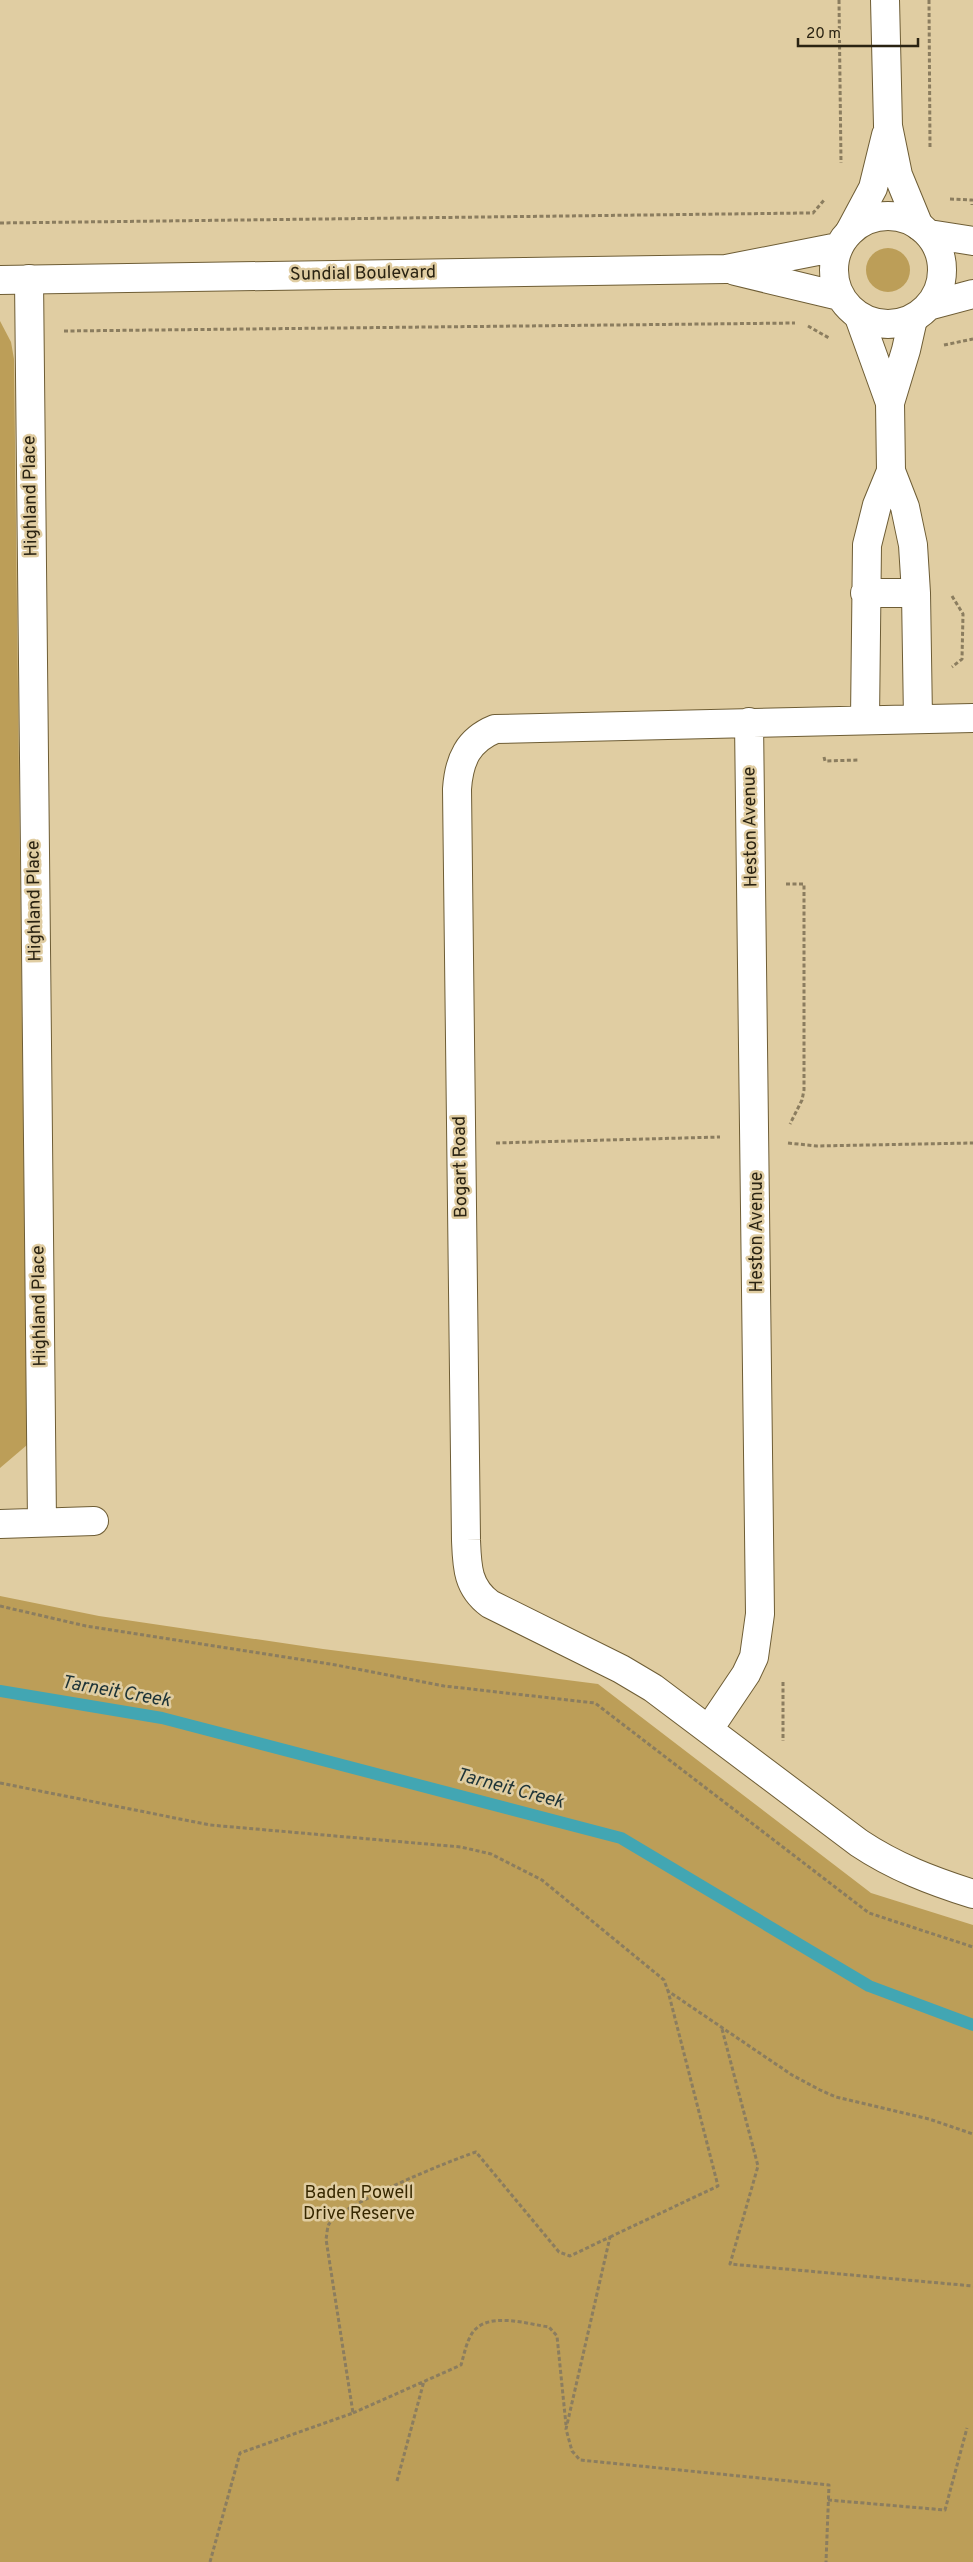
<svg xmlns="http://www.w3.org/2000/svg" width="973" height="2562" font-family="Overpass,sans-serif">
<rect width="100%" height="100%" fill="#e0cda2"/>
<path fill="#bc9e58" d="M866 270a22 22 0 1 1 44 0a22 22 0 1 1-44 0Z
M0 321 11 342 14 359 27 1445 0 1468Z
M0 1596 99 1616 323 1649 598 1684 871 1893 973 1925V2562H0Z"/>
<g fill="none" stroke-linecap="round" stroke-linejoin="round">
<path stroke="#42a6b3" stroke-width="12" d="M0 1691 162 1718 621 1838 869 1986 973 2025"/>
<g stroke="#6e5d35" stroke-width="30">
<path id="minor" d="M885 0 888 126 898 175 919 226
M850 231 873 188 886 135
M29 279 42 1522
M859 317 890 403
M913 319 906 350 890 403 891 471 905 507 913 545 916 593 918 719
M865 593H916
M973 718 495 729C468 740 459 760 457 789L466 1540C467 1566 467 1587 490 1604L621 1669 653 1688 859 1843C895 1867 932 1881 973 1894
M865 719 867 545 877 505 891 471
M0 1524 94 1521
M709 1729 746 1674 754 1657 760 1614 749 722"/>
</g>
<g stroke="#6e5d35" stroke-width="30">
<path id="tertiary" d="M834 270a54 54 0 1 1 108 0a54 54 0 1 1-108 0Z
M929 234 973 241
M735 271 839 296
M0 280 726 269 838 247
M928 306 973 294"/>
</g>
<path stroke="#8b7d5f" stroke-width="3" stroke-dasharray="4 2.5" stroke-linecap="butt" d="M839 0 841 163
M929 0 930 147
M950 199 972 200V205
M0 223 805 213H813L825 199
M808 326 829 338
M64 331 795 323
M944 345 973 339
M952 596 963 614 962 659 952 667
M824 757 825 761 858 760
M786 884H804V1090L802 1100 790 1124
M496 1143 720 1137
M788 1143 817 1146 973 1143
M0 1606 86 1626 336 1665 444 1686 595 1703 869 1913 973 1947
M783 1682V1741
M0 1783 210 1825 461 1847 491 1854 542 1880 664 1980 668 1991 792 2075 820 2090 836 2097 929 2119 973 2134
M722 2029 758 2166 730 2264 973 2286
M610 2237 718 2186 668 1991
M353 2413 461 2365C464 2355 466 2344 471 2335 485 2310 527 2324 549 2327L557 2336 566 2425
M397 2481 424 2381
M828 2500 945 2510 967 2428
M210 2562 240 2453 353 2413 326 2239C327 2235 327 2228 329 2224 341 2205 451 2160 476 2152L559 2252 570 2256 610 2237 566 2429 572 2451 580 2460 829 2485 826 2562"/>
<use href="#minor" stroke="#fff" stroke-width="28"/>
<use href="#tertiary" stroke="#fff" stroke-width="28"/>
</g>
<g text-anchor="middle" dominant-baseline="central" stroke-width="5" stroke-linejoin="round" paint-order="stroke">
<g font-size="18" fill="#2a2312" stroke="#e0cda2">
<text transform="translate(363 274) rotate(-1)">Sundial Boulevard</text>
<text transform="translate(31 496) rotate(-91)">Highland Place</text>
<text transform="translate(751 827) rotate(-91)">Heston Avenue</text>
<text transform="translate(35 901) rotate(-91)">Highland Place</text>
<text transform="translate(461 1167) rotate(-91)">Bogart Road</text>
<text transform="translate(757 1232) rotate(-90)">Heston Avenue</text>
<text transform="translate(40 1306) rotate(-91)">Highland Place</text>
</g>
<g font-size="18" fill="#372800" stroke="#e0cda2">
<text x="359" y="2193">Baden Powell<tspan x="359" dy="21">Drive Reserve</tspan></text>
</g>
<g font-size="19" font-style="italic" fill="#1d3337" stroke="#e0cda2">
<text transform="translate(116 1692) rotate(10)">Tarneit Creek</text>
<text transform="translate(510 1789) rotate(15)">Tarneit Creek</text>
</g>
</g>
<path d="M798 38v8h120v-8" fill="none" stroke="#2a2312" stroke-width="2.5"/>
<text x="806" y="38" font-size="15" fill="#2a2312" stroke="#e0cda2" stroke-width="4" paint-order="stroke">20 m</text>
</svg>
